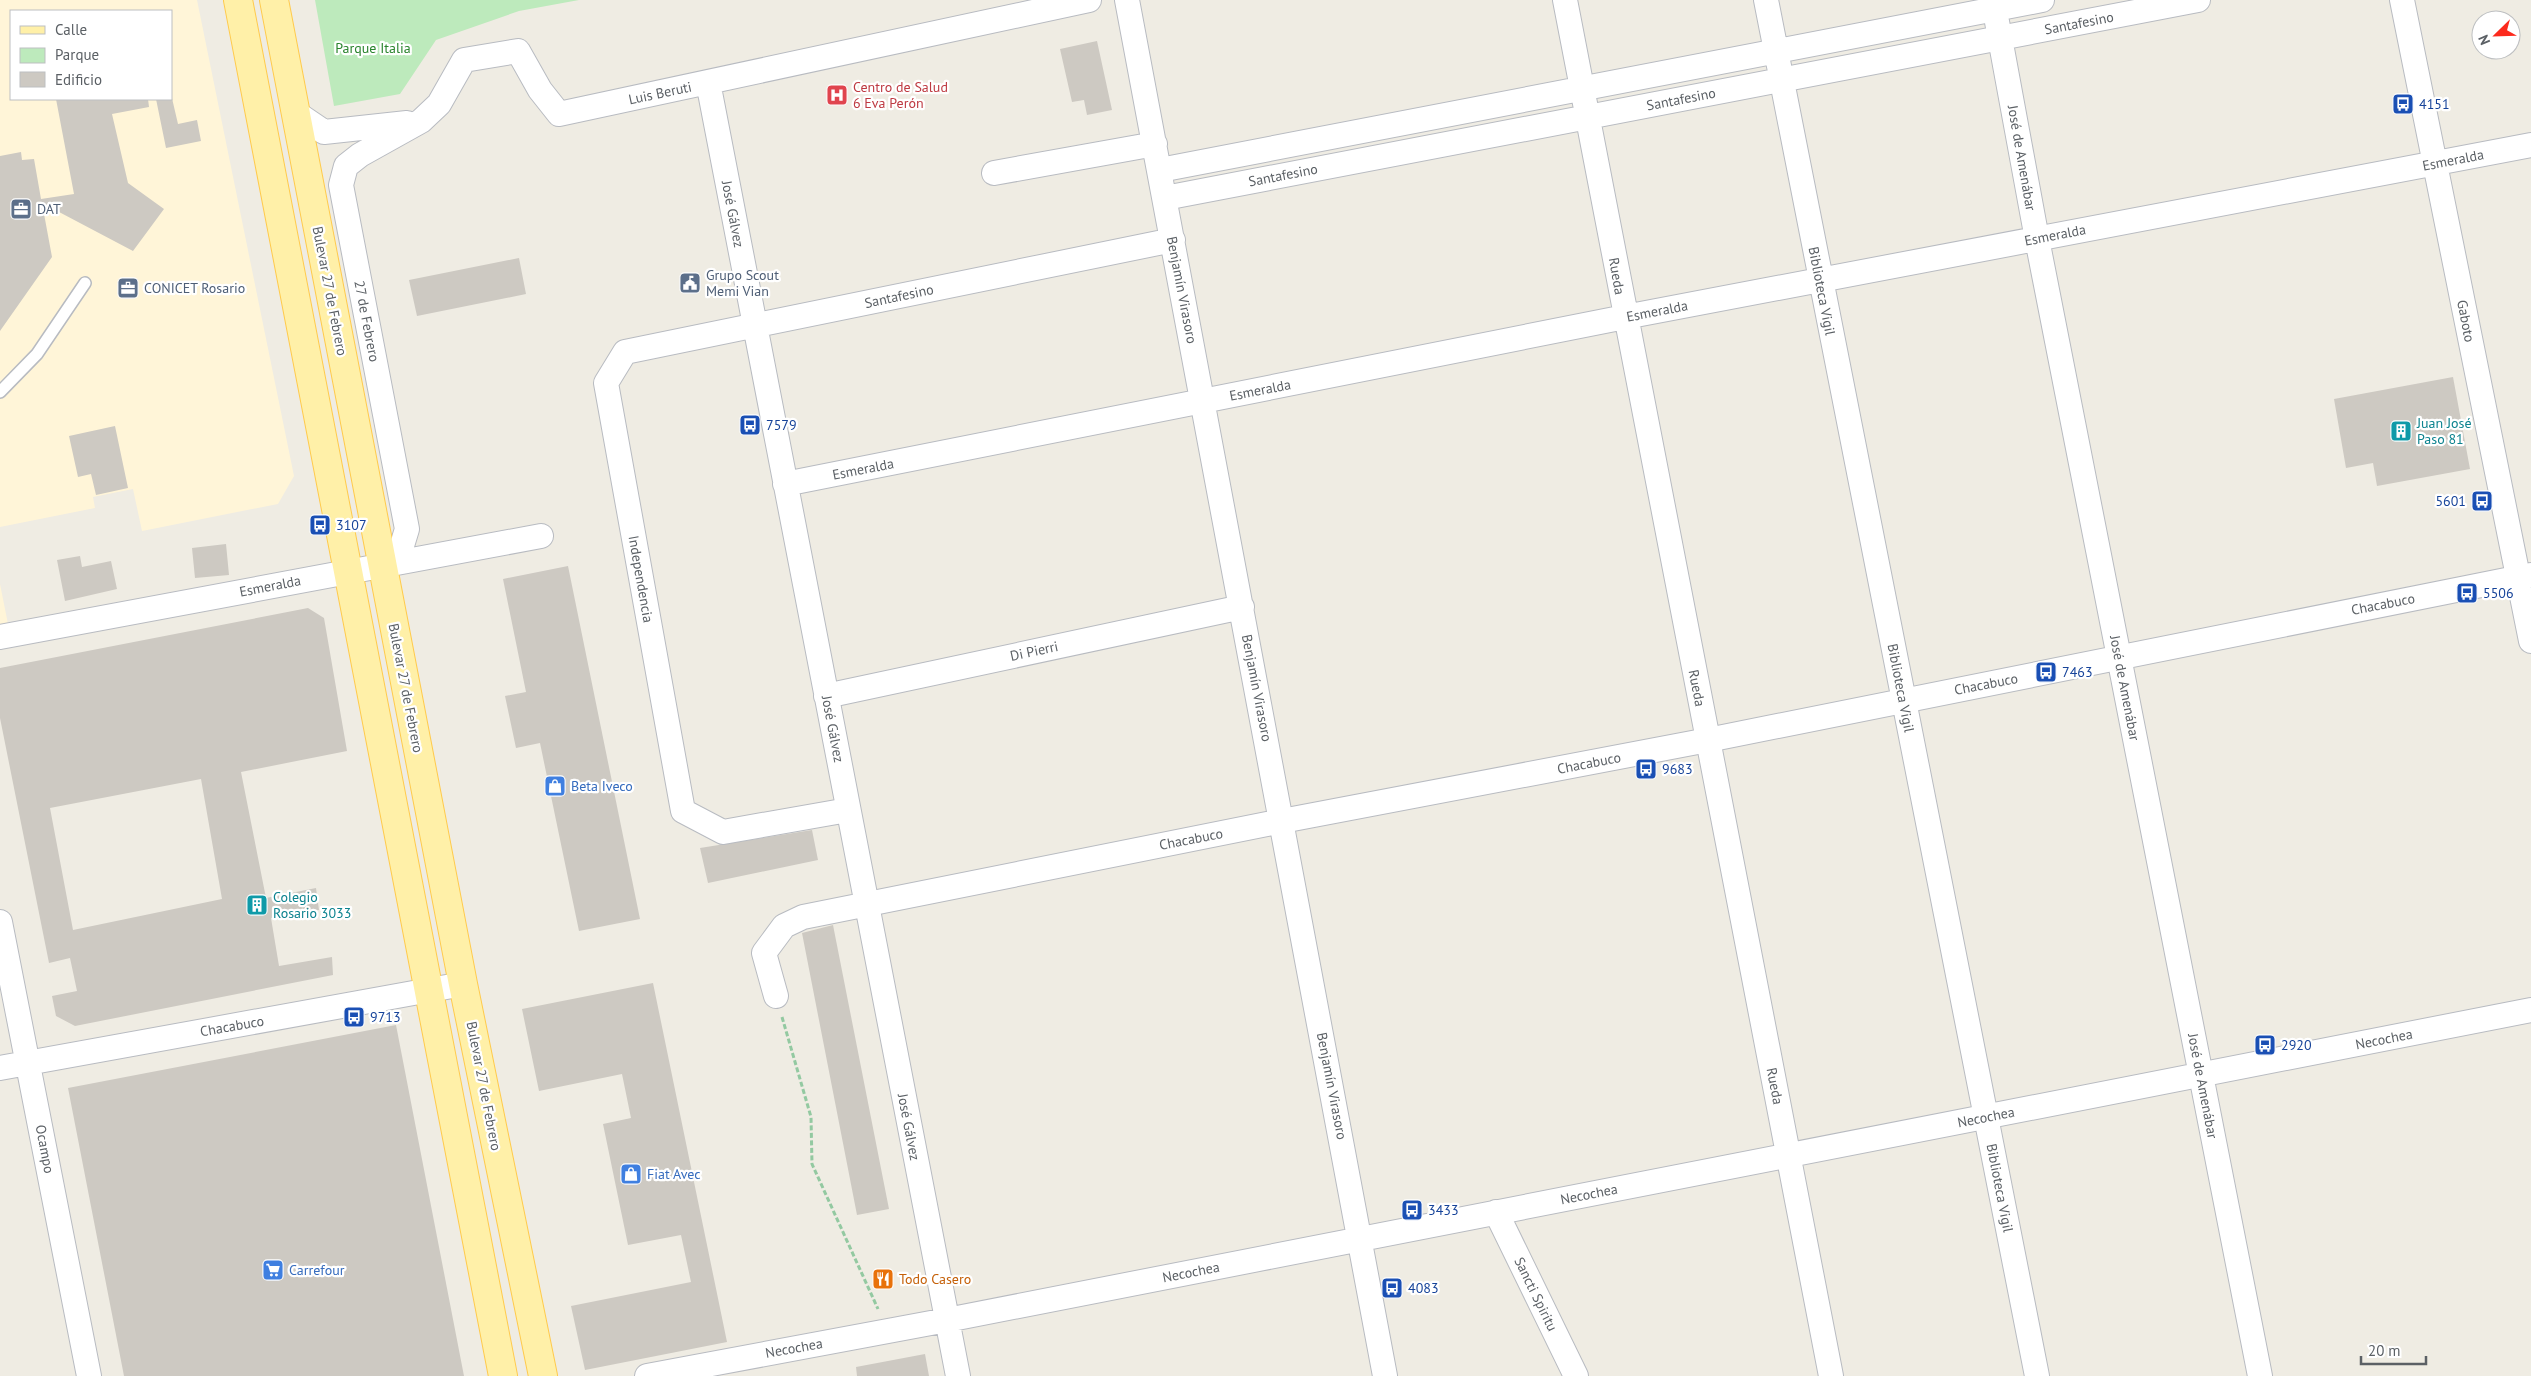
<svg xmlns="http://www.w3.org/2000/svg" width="2531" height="1376" font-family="'PT Sans',sans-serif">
<rect width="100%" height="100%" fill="#efece3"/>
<path fill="#fff5d8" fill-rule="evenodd" d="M0 0H197L294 476 278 504 142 531 133 489 93 497 95 508 0 527ZM11 11H171V99H11Z
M0 584 10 634 0 637Z"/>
<path fill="#bdeabc" d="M315 0H579L519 11 436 40 400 94 334 106Z"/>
<path fill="#cdc9c2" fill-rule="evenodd" d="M1097 41 1112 110 1087 115 1084 100 1072 102 1060 49Z
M171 94 178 124 197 120 201 141 166 148 156 99H171Z
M56 99H148L149 107 112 114 128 183 164 209 133 251 42 203 52 257 0 331V156L21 152 22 160 34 159 41 199 74 194Z
M519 258 526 294 417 316 409 280Z
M2453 377 2470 469 2377 486 2373 463 2346 468 2334 399Z
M115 426 128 488 96 495 91 474 78 477 69 436Z
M226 544 229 575 195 578 192 548Z
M80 556 82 567 111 561 117 589 65 601 57 560Z
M568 566 640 919 579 931 540 743 516 748 505 696 526 692 503 579Z
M308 608 324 618 347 751 241 772 266 898 316 888 319 910 271 918 279 966 332 957 333 975 75 1026 56 1016 52 996 77 991 70 958 49 963 0 718V668ZM201 779 222 899 73 930 50 808Z
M812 830 818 860 708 883 700 848Z
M833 925 889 1209 857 1215 802 933Z
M653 983 727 1342 585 1370 571 1306 691 1282 681 1235 628 1245 603 1124 631 1118 622 1074 539 1091 522 1009Z
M396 1025 464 1376H124L68 1088Z
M925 1354 929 1376H857L856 1367Z"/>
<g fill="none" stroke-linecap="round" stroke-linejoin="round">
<g stroke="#b8bbc1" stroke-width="14">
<path id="lane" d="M0 392 37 354 85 283"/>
</g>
<g stroke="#b8bbc1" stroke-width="26">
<path id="street" d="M1127 0 1385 1376
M1565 0 1831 1376
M1766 0 2037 1376
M1993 0 2037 239 2260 1376
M2402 0 2531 641
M708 82 958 1376
M296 113 324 132 407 123
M1160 170 2042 0
M994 173 1155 144
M1165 198 2198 0
M785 484 1625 317 2531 145
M397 562 407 529 341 185 346 166 360 155 421 121 439 104 464 60 518 51 540 90 559 114 1089 0
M0 637 541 536
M826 696 1242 607
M848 810 723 832 683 811 606 383 625 352 1173 240
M0 922 89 1376
M776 996 764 953 784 926 803 917 1282 821 1708 740 2531 575
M0 1068 463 984
M1496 1212 1576 1376
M647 1376 947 1320 2531 1010"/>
</g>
<g stroke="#ffca4c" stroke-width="30">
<path id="primary" d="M238 0C325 459 417 917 503 1376
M274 0 463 984 543 1376"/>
</g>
<path stroke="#93c9a1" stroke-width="3" stroke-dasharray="5 2.5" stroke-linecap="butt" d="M782 1017 811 1117 812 1164 878 1309"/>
<use href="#lane" stroke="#fff" stroke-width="11"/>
<use href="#street" stroke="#fff" stroke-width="24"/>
<use href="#primary" stroke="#fff0a8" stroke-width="28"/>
</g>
<defs>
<g id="hospital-square" transform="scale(1.125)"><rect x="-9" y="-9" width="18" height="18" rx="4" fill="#e0444e" stroke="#fff"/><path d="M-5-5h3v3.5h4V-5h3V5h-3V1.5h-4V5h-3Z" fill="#fff"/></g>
<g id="bus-square" transform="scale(1.125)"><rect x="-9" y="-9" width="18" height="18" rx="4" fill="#1a4fb4" stroke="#fff"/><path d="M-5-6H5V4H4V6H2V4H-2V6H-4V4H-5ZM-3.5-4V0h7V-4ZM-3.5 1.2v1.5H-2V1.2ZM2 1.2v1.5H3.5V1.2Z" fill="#fff"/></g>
<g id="office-square" transform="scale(1.125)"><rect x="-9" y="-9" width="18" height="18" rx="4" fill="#5c6f8a" stroke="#fff"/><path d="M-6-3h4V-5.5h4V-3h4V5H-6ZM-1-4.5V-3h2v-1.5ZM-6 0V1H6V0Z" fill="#fff"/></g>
<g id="civic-square" transform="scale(1.125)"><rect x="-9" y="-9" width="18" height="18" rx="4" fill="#5c6f8a" stroke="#fff"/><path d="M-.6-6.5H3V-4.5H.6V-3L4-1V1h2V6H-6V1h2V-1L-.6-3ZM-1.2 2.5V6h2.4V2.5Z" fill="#fff"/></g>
<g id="building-square" transform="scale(1.125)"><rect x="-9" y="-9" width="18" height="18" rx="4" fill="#0f9aa8" stroke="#fff"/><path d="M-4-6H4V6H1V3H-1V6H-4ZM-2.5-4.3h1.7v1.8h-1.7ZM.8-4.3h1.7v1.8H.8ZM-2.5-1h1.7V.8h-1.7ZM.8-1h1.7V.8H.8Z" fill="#fff"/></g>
<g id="shop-square" transform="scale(1.125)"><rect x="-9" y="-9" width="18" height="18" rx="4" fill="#3f7fe0" stroke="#fff"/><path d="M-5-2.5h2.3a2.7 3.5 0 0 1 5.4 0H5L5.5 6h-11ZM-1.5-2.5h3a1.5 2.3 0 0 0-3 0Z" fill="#fff"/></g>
<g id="supermarket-square" transform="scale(1.125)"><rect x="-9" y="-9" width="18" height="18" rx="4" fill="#3f7fe0" stroke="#fff"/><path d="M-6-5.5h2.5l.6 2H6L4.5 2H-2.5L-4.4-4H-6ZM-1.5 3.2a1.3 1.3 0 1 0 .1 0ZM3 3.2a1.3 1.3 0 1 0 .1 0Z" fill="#fff"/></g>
<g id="restaurant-square" transform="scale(1.125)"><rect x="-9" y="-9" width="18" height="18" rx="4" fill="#e8710a" stroke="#fff"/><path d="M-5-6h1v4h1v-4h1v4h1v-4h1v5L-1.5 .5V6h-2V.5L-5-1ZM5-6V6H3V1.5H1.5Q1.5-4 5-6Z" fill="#fff"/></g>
</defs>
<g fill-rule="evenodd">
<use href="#hospital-square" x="837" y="95"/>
<use href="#bus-square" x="2403" y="104"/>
<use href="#office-square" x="21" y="209"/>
<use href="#civic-square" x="690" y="283"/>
<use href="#office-square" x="128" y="288"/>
<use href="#bus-square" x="750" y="425"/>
<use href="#building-square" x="2401" y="431"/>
<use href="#bus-square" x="2482" y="501"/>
<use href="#bus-square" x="320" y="525"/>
<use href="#bus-square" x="2467" y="593"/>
<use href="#bus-square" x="2046" y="672"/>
<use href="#bus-square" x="1646" y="769"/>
<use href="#shop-square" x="555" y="786"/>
<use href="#building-square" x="257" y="905"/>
<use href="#bus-square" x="354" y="1017"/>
<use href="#bus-square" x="2265" y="1045"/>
<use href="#shop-square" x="631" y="1174"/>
<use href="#bus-square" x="1412" y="1210"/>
<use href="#supermarket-square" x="273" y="1270"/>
<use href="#restaurant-square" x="883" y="1279"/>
<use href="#bus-square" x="1392" y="1288"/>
</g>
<g text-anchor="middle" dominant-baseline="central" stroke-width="4.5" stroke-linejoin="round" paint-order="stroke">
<g font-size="14" fill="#5b6065" stroke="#fff">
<text transform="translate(2079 23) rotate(-11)">Santafesino</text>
<text transform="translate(660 93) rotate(-12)">Luis Beruti</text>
<text transform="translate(1681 99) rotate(-11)">Santafesino</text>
<text transform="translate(2022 158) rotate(80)">José de Amenábar</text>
<text transform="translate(2453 160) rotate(-11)">Esmeralda</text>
<text transform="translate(1283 175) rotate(-11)">Santafesino</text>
<text transform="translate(733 214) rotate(79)">José Gálvez</text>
<text transform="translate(2055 235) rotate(-11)">Esmeralda</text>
<text transform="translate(1617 276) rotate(80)">Rueda</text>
<text transform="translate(1182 290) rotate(79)">Benjamín Virasoro</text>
<text transform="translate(330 291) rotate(79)">Bulevar 27 de Febrero</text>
<text transform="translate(1822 291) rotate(79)">Biblioteca Vigil</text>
<text transform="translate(899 296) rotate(-12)">Santafesino</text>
<text transform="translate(1657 311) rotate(-11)">Esmeralda</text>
<text transform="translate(367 321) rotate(79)">27 de Febrero</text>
<text transform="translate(2466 321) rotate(79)">Gaboto</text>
<text transform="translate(1260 390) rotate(-11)">Esmeralda</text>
<text transform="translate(863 469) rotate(-11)">Esmeralda</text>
<text transform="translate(641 579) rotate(80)">Independencia</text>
<text transform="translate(270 586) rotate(-11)">Esmeralda</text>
<text transform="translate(2383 604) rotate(-11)">Chacabuco</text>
<text transform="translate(1034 651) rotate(-12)">Di Pierri</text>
<text transform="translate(1986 684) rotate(-11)">Chacabuco</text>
<text transform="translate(406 688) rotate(79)">Bulevar 27 de Febrero</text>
<text transform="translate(1257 688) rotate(79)">Benjamín Virasoro</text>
<text transform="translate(1697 688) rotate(79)">Rueda</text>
<text transform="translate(1901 688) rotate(79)">Biblioteca Vigil</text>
<text transform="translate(2125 688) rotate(79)">José de Amenábar</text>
<text transform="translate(833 729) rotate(79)">José Gálvez</text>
<text transform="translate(1589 763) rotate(-11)">Chacabuco</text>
<text transform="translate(1191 839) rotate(-11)">Chacabuco</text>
<text transform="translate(232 1026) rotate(-10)">Chacabuco</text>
<text transform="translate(2384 1039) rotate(-11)">Necochea</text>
<text transform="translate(484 1086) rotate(79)">Bulevar 27 de Febrero</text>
<text transform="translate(1332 1086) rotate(79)">Benjamín Virasoro</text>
<text transform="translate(1775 1086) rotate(79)">Rueda</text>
<text transform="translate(2203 1086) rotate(79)">José de Amenábar</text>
<text transform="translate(1986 1117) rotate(-11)">Necochea</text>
<text transform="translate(909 1127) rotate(79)">José Gálvez</text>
<text transform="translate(45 1149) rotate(79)">Ocampo</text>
<text transform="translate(2000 1188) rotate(79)">Biblioteca Vigil</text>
<text transform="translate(1589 1194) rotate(-11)">Necochea</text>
<text transform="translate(1191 1272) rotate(-11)">Necochea</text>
<text transform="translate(1536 1294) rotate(64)">Sancti Spiritu</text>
<text transform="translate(794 1348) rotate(-10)">Necochea</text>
</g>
<g font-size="14" fill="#2b842e" stroke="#fff">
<text x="373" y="48">Parque Italia</text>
</g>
<g font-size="14" fill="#be3a42" stroke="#fff" text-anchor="start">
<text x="853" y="87">Centro de Salud<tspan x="853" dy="16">6 Eva Perón</tspan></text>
</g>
<g font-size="14" fill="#164399" stroke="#fff" text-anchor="start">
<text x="2419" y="104">4151</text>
<text x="766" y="425">7579</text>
<text x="2466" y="501" text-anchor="end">5601</text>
<text x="336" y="525">3107</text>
<text x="2483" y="593">5506</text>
<text x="2062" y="672">7463</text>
<text x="1662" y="769">9683</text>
<text x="370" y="1017">9713</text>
<text x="2281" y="1045">2920</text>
<text x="1428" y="1210">3433</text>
<text x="1408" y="1288">4083</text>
</g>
<g font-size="14" fill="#4e5e75" stroke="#fff" text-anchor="start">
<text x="37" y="209">DAT</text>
<text x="706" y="275">Grupo Scout<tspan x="706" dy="16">Memi Vian</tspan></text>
<text x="144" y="288">CONICET Rosario</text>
</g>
<g font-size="14" fill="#0d838f" stroke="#fff" text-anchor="start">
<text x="2417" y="423">Juan José<tspan x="2417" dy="16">Paso 81</tspan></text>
<text x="273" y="897">Colegio<tspan x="273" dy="16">Rosario 3033</tspan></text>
</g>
<g font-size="14" fill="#366cbe" stroke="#fff" text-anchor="start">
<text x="571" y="786">Beta Iveco</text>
<text x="647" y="1174">Fiat Avec</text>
<text x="289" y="1270">Carrefour</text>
</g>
<g font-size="14" fill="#c56008" stroke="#fff" text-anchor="start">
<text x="899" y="1279">Todo Casero</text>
</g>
</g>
<rect x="10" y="10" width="162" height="90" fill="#ffffff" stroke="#bdbfc1"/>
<rect x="20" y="26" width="25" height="8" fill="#fff0a8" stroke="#bdbfc1"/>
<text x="55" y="35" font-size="15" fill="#5b6065">Calle</text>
<rect x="20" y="48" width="25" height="15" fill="#bdeabc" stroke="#bdbfc1"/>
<text x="55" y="60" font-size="15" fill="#5b6065">Parque</text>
<rect x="20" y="72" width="25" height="15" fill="#cdc9c2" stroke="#bdbfc1"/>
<text x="55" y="85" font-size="15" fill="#5b6065">Edificio</text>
<g transform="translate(2496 35) rotate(247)"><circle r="24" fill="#ffffff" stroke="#bdbfc1"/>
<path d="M0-4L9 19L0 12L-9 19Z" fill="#fc2a1d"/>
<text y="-8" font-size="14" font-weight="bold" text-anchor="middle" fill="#5b6065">N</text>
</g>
<path d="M2361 1356v8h65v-8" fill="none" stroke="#5b6065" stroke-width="2.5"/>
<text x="2368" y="1356" font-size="15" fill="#5b6065" stroke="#ffffff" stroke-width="4" paint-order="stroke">20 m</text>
</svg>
